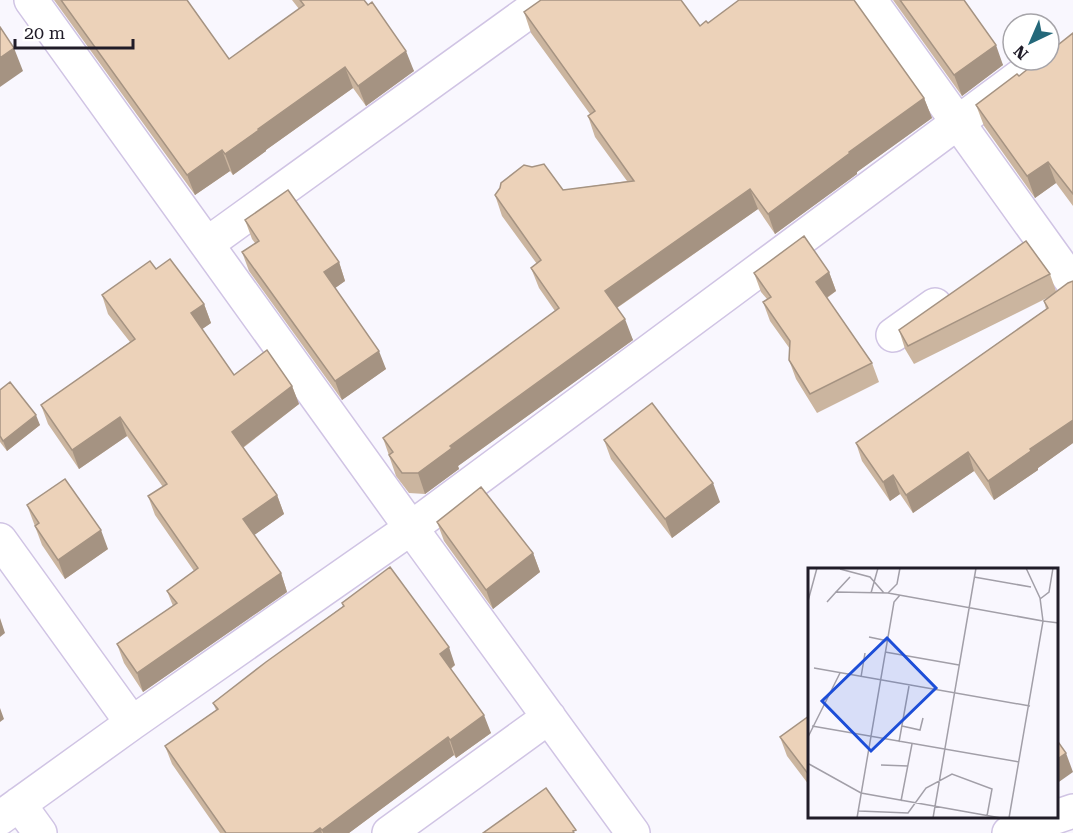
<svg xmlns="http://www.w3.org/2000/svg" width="1073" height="833" font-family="'Roboto Serif',serif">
<rect width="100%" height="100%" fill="#f9f7fe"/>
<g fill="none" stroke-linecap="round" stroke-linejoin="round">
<g stroke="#d0c4e4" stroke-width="36">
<path id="minor" d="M31 0 411 528 633 833
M870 0 1073 283
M207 244 545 0
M893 335 935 305
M0 540 132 723
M19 804 40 833
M0 818 132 723 411 528 1042 60
M389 833 549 717
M1009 833 1073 811"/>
</g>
<use href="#minor" stroke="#fff" stroke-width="33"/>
</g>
<path fill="#cbb59f" d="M54 0H187L229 59 299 9 292 0H364L414 71 366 106 353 88 266 150V151L233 175 230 171 195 195Z
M893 0H964L1003 65 962 96Z
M524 12 700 26 708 23 924 98 932 118 857 172V174L775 234 758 209 617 308 633 340 458 466 459 469 425 494 409 493 396 476 383 438 555 311 539 288 531 268 537 264 502 216 495 195 563 190 627 181 595 137 588 116 590 114 531 33Z
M1073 33V206L1056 183 1035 198 984 126 976 105 1019 76Z
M245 220 339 262 345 281 335 288 386 369 342 400 249 271 242 252 255 243 252 239Z
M156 269 204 304 211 323 202 329 234 375 292 386 299 404 243 448 277 495 284 514 254 535 281 573 287 592 143 692 124 663 117 644 173 606 167 591 194 571 155 515 148 496 163 487 127 436 79 469 48 424 41 405 130 342 108 314 102 295Z
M829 272 836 291 827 298 872 363 879 382 817 413 796 379 789 360 790 349 770 321 763 302 767 299 761 292 754 273Z
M1050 274 1056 291 1073 281V443L1038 468V470L994 500 974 471 913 513 900 494 890 501 862 461 856 443 1046 309 1044 301 1049 297 914 364 905 349 899 330Z
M0 390 40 425 7 451 0 442Z
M604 440 720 502 672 538 611 459Z
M27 505 108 549 65 579 42 545Z
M437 522 533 553 540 572 493 609 444 541Z
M342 603 455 665 451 669 491 733 456 758 454 755 349 833H220L172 764 165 746 216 710 213 703 343 606Z
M809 716V785L787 756 780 737Z"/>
<path fill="#a59382" d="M996 45 1003 65 962 96 954 75Z
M14 48 23 71 0 87V58Z
M406 51 414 71 366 106 358 86Z
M345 67 353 88 266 150V151L233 175 225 154 258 129Z
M924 98 932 118 857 172V174L775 234 768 214 849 152Z
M222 150 230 171 195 195 187 175Z
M1048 162 1056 183 1035 198 1027 176Z
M750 189 758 209 612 311 605 291Z
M339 262 345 281 331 291 324 272Z
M829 272 836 291 823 300 816 282Z
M204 304 211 323 198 332 191 313Z
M625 319 633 340 458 466 459 469 425 494 418 473 450 446Z
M379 351 386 369 342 400 335 381Z
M292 386 299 404 238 451 232 432Z
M36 415 40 425 7 451 3 441Z
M120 417 127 436 79 469 72 450Z
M1073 420V443L1038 468V470L994 500 988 481 1030 449Z
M968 452 974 471 913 513 906 495Z
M893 475 900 494 890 501 883 482Z
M713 483 720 502 672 538 665 519Z
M277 495 284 514 250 538 243 519Z
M101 530 108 549 65 579 58 560Z
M533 553 540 572 493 609 486 590Z
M281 573 287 592 143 692 137 673Z
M0 618 5 633 0 637Z
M449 647 455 665 446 672 440 654Z
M0 708 4 719 0 722Z
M484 715 491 733 456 758 450 740Z
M448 737 454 755 349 833H323L322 830Z
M1066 753 1073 772 1056 784V760Z
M320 828 322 833H313Z"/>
<path fill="#ecd2b9" stroke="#a59382" stroke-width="1.5" d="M61 0H187L229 59 304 5 300 0H364L368 5 372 2 406 51 358 86 345 67 258 129 259 130 225 154 222 150 187 175Z
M541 0H681L700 26 706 21 708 23 739 0H854L924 98 849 152 850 153 768 214 750 189 605 291 625 319 450 446 452 448 418 473H402L389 455 393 452 383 438 559 308 531 268 541 260 495 195 500 188 501 183 524 165 532 167 544 164 563 190 634 181 588 116 595 111 524 12Z
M900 0H964L996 45 954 75Z
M0 27 14 48 0 58Z
M1073 33V194L1048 162 1027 176 976 105 1017 74 1019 76 1039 60H1049V52Z
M288 190 339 262 324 272 379 351 335 381 242 252 259 241 245 220Z
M804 236 829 272 816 282 872 363 810 394 789 360 790 341 763 302 771 297 754 273Z
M1026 241 1050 274 908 346 899 330Z
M170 259 204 304 191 313 234 375 267 350 292 386 232 432 277 495 243 519 281 573 137 673 117 644 177 603 167 591 198 568 148 496 167 484 120 417 72 450 41 405 135 339 102 295 150 261 156 269Z
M1073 281V420L1030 449 1031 451 988 481 968 452 906 495 893 475 883 482 856 443 1048 308 1044 301 1068 283Z
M10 382 36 415 3 441 0 436V390Z
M652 403 713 483 665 519 604 440Z
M65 479 101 530 58 560 35 526 39 523 27 505Z
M481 487 533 553 486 590 437 522Z
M390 567 449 647 440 654 484 715 450 740 448 737 322 830 320 828 313 833H226L165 746 218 709 213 703 266 662 344 606 342 603Z
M809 716V775L780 737Z
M1056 739 1066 753 1056 760Z
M546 788 576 830 573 831 574 833H483Z"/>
<g transform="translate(808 568)">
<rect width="250" height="250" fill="#f9f7fe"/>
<path fill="none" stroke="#a29fa8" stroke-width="1.5" d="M32 1 62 9 76 25M166 9 223 19M28 24 42 9M63 25 70 0M80 25 89 16 92 0M232 31 241 24 245 0M0 33 9 0M19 34 28 24 80 25 235 53 232 30 218 0M61 69 80 73M77 84 151 97M6 100 222 138M53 109 57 85M4 158 211 194M94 158 112 162 115 150M0 169 32 105M91 174 101 118M1 196 53 225 193 250M73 197 100 198M93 233 104 176M51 243 100 245 118 220 144 206 184 221 179 248M49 250 86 34 92 27M125 250 168 0M201 250 235 53 251 55"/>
<path fill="#1d4ed8" fill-opacity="0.15" stroke="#1d4ed8" stroke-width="3" d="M79 70 128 120 63 183 14 133Z"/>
<rect width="250" height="250" fill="none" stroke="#201c28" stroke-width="3"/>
</g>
<g transform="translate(1031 42) rotate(224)"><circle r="28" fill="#ffffff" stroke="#a6a4a9" stroke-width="1.5"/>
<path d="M0-4.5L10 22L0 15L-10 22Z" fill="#24687a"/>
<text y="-9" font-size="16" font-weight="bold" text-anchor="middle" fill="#201c28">N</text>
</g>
<path d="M15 39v9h118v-9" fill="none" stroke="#201c28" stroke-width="3"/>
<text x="24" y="39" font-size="18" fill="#201c28" stroke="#ffffff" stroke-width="4.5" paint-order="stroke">20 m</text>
</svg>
